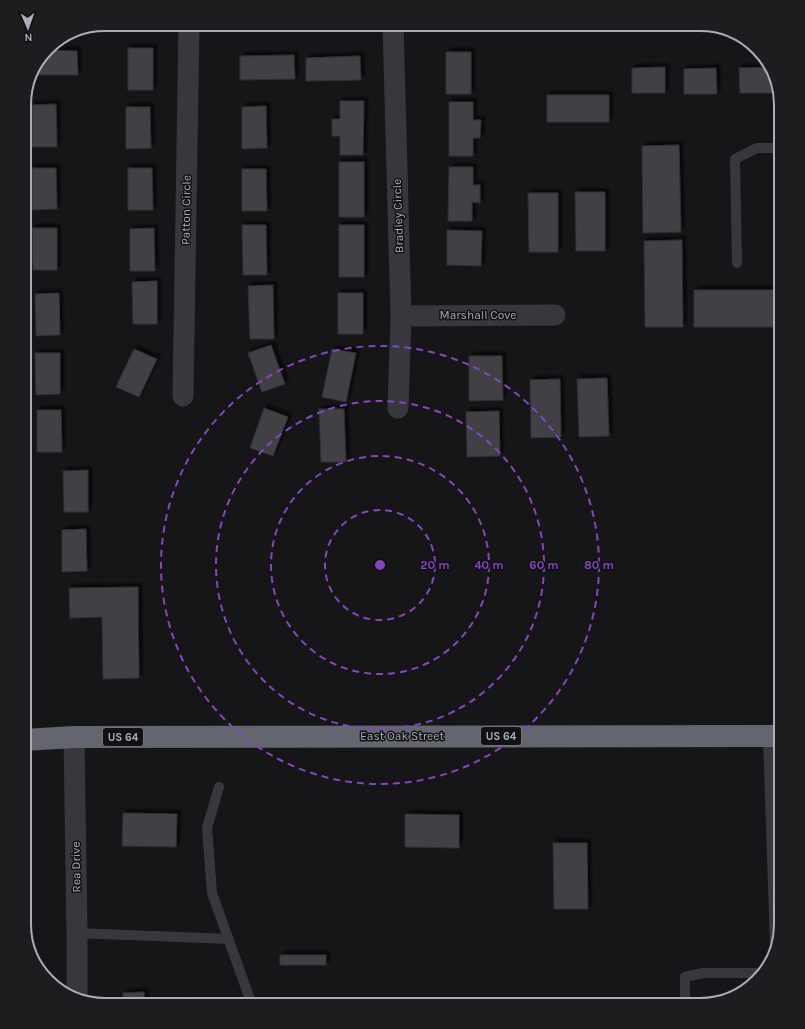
<svg xmlns="http://www.w3.org/2000/svg" width="805" height="1029" font-family="Karla,sans-serif">
<defs>
<filter id="shadow"><feDropShadow dx="3.5" dy="-3.5" stdDeviation="1" flood-color="#0009"/></filter>
</defs>
<rect width="100%" height="100%" fill="#161618"/>
<path fill="#404145" stroke="#303034" filter="url(#shadow)" d="M128 48H153V90H128Z
M47 50 77 51 78 75H35V65Z
M446 52H471V94H446Z
M294 55 295 79 240 80V56Z
M360 56 361 80 306 81V58Z
M665 67V93H632V68Z
M769 67 772 75V93H740L739 68Z
M716 68 717 94H684V69Z
M547 95H609V122H547Z
M340 101H364L363 155H340V136H332V119H340Z
M449 102H473V120H481L480 138H473V156H449Z
M56 104 57 147H32V105Z
M266 106 267 148 242 149V107Z
M126 107H150L151 148 126 149Z
M679 145 681 232 643 233 642 146Z
M339 162H364V217H339Z
M449 167H473V185H480V203L472 202V221H448Z
M32 168H56L57 209 32 210Z
M128 168H152L153 210H128Z
M242 169H266L267 211H242Z
M575 192H605V251H576Z
M528 193H558V252H529Z
M242 225H266L267 275H243Z
M339 225H364V277H339Z
M32 228H57V270H33Z
M154 228 155 271H130V229Z
M447 230 482 231 481 266 447 265Z
M682 240 683 327H645L644 241Z
M157 281V324H133L132 282Z
M273 285 274 339H250L248 286Z
M694 290H781V327H694Z
M59 293 60 335 36 336 35 294Z
M338 293H363V334H338Z
M271 345 285 384 262 392 248 353Z
M134 349 157 359 139 397 116 387Z
M332 349 356 353 346 402 322 397Z
M35 353H60V394L36 395Z
M469 356H502L503 400 469 401Z
M607 378 609 436 579 437 577 379Z
M560 379 561 437 531 438 530 380Z
M264 408 288 417 273 456 250 448Z
M319 409H344L346 462H321Z
M37 410H61L62 452H37Z
M499 411 500 456 467 457 466 412Z
M88 470V512H64L63 471Z
M86 529 87 571 62 572V530Z
M138 587 139 678 103 679 102 617 70 618 69 588Z
M123 813 177 814 176 847 122 846Z
M405 814 459 815V848L405 847Z
M553 843H587L588 909H554Z
M280 955H326V965H280Z
M144 992 145 1005H123V993Z
M184 1002H231V1005H184Z"/>
<g fill="none" stroke-linecap="round" stroke-linejoin="round">
<path stroke="#37383d" stroke-width="10" d="M737 263 735 159 757 148H781
M768 736 775 947
M219 787 207 828 212 893 252 1005
M770 808H781
M77 933 229 939
M685 1005V977L703 973H762"/>
<path stroke="#37383d" stroke-width="21" d="M393 24 401 316 398 408
M401 316 555 315
M183 396 189 24
M74 737 77 933V997"/>
<path stroke="#63666e" stroke-width="22" d="M24 740 74 737 781 736"/>
</g>
<g fill="none" stroke="#8446be" stroke-width="2" stroke-dasharray="7 5">
<circle cx="380" cy="565" r="55"/>
<circle cx="380" cy="565" r="109"/>
<circle cx="380" cy="565" r="164"/>
<circle cx="380" cy="565" r="219"/>
</g>
<g text-anchor="middle" dominant-baseline="central" stroke-width="3" stroke-linejoin="round" paint-order="stroke">
<g fill="#111113" stroke="#7b7e86" stroke-width="1">
<rect x="481" y="727" width="40" height="18" rx="3"/>
<rect x="103" y="728" width="40" height="18" rx="3"/>
</g>
<g font-size="11" font-weight="bold" fill="#a8adb8">
<text x="501" y="736">US 64</text>
<text x="123" y="737">US 64</text>
</g>
<g font-size="12" fill="#a8adb8" stroke="#111113">
<text transform="translate(186 210) rotate(-89)">Patton Circle</text>
<text transform="translate(398 216) rotate(-92)">Bradley Circle</text>
<text x="478" y="315">Marshall Cove</text>
<text x="402" y="736">East Oak Street</text>
<text transform="translate(76 867) rotate(-91)">Rea Drive</text>
</g>
</g>
<path d="M0 0H805V1029H0ZM105 31H700A74 74 0 0 1 774 105V924A74 74 0 0 1 700 998H105A74 74 0 0 1 31 924V105A74 74 0 0 1 105 31Z" fill="#1d1d20" fill-rule="evenodd"/>
<path fill="none" stroke="#a8adb8" stroke-width="2" d="M105 31H700A74 74 0 0 1 774 105V924A74 74 0 0 1 700 998H105A74 74 0 0 1 31 924V105A74 74 0 0 1 105 31Z"/>
<circle cx="380" cy="565" r="6" fill="#8446be" stroke="#111113" stroke-width="2"/>
<g font-size="12" text-anchor="middle" font-weight="bold" fill="#8446be" stroke="#111113" stroke-width="3" stroke-linejoin="round" paint-order="stroke">
<text x="435" y="569">20 m</text>
<text x="489" y="569">40 m</text>
<text x="544" y="569">60 m</text>
<text x="599" y="569">80 m</text>
</g>
<g transform="translate(28 28) rotate(178)" stroke="#111113" stroke-width="3" paint-order="stroke">
<path d="M0-3L7 15L0 10L-7 15Z" fill="#a8adb8"/>
<text y="-6" font-size="11" font-weight="bold" text-anchor="middle" fill="#a8adb8">N</text>
</g>
</svg>
